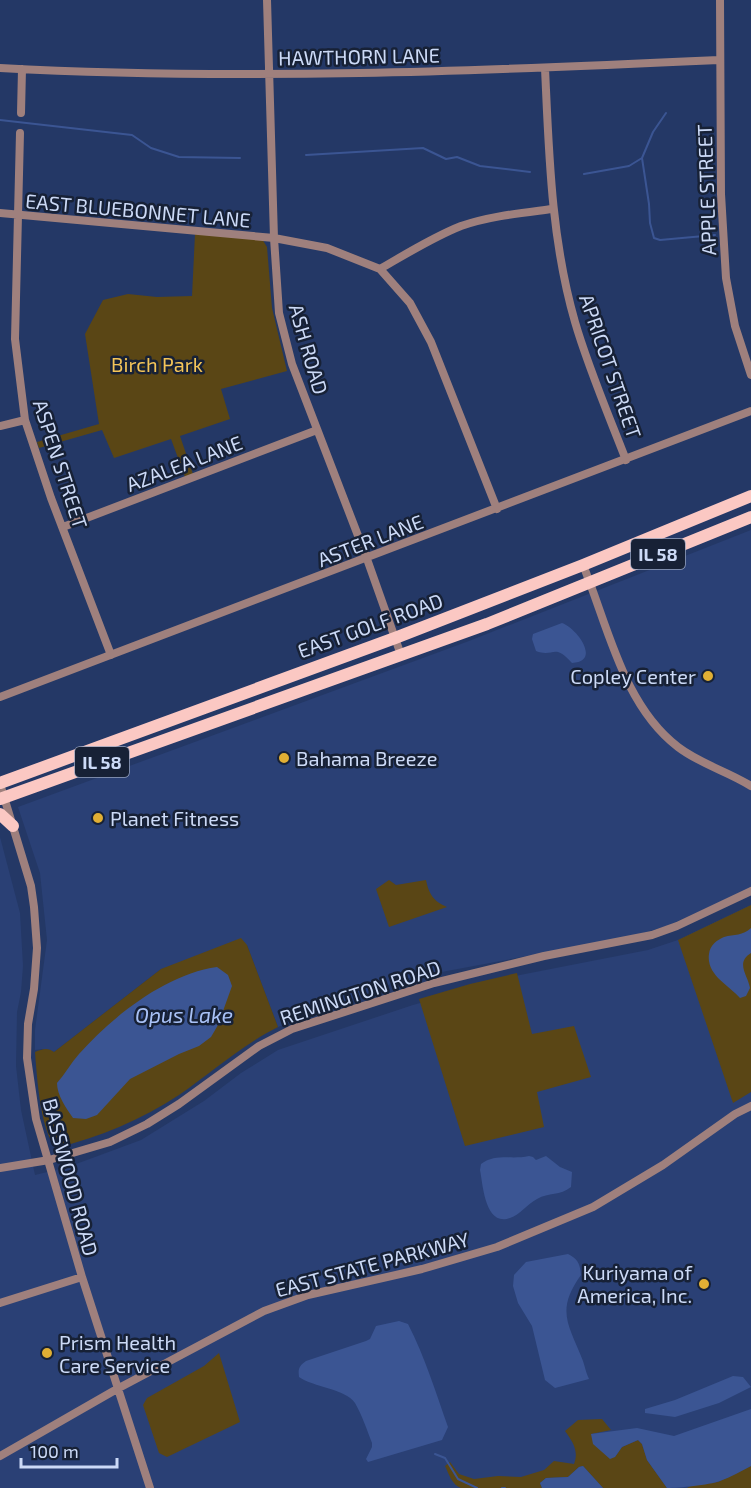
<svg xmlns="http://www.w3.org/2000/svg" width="751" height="1488" font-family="'Exo 2',sans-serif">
<rect width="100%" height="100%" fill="#243866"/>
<path fill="#2a4075" d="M751 530V888L667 926 629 937 404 979 278 1027 247 945 161 969 54 1052 42 1049 35 1050V1030L47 940 40 873 18 807 469 641Z
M0 837 20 913 23 966 21 992 17 1012 16 1066 21 1110 35 1175 68 1167 141 1140 204 1101 241 1073 278 1050 413 1005 520 975 648 950 678 940 751 905V1488H0Z"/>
<path fill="#5a4615" d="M195 234 262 239 267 247 272 308 287 371 221 389 230 419 180 436 193 474 185 477 171 439 114 458 102 430 39 448 37 442 99 424 85 334 103 300 128 294 157 297 192 296Z
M389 880 396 885 426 880C429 894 433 901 447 907L389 927 376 889Z
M751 905V1092L733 1103 678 940Z
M241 938 247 945 278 1027C242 1045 212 1072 179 1095 141 1120 100 1137 56 1148 40 1130 37 1077 35 1052 42 1049 48 1047 54 1052L161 969Z
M517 973 532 1034 574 1026 591 1077 537 1092 544 1127 465 1146 419 999 470 984Z
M219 1353 240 1422 167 1457 159 1453 143 1405 147 1398 204 1366Z
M602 1419 611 1430 591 1434 615 1457 622 1447 638 1440 642 1444 647 1460 667 1488H603L583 1466 579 1467 568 1477 546 1478 540 1483 542 1488H461C452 1485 449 1474 445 1466L450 1462 459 1474 474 1479 498 1476 521 1477 544 1470 554 1461 574 1464C579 1451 573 1442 565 1431L578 1420Z
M751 1466V1488H687L692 1485 718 1482Z"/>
<path fill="#3b5593" d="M562 623C578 629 601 662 572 663 554 642 554 658 536 651L532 639 533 634Z
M751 928V953C735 963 748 975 750 988L746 996 740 998C729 985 706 975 709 954 710 945 717 940 724 937 734 934 743 936 751 928Z
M217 967 228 975 232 986 218 1025 211 1037 199 1046 179 1054 130 1079 97 1115 86 1119 73 1118C66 1108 57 1095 57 1083 65 1074 71 1063 79 1054 113 1016 166 974 217 967Z
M529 1156 533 1157 536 1160 546 1156 560 1167 572 1172 571 1187C560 1196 549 1192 537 1199 527 1204 520 1215 510 1218 485 1227 483 1185 480 1170L481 1164C496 1153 512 1160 529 1156Z
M568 1254C578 1259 580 1264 581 1275 555 1311 569 1325 583 1361 585 1367 586 1373 589 1379L555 1388 545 1380 532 1326 518 1303 513 1286 514 1275 526 1262Z
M399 1321 408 1324C425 1357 436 1393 448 1427L442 1440 368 1462 366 1459 372 1447V1443C367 1430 362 1415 355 1403 346 1389 313 1387 299 1377 298 1369 299 1366 306 1361L366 1341 370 1339 376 1326Z
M733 1376 743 1377 751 1387 719 1403 675 1417 645 1413V1409L675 1400Z
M751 1409V1466C741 1471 731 1477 720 1481 709 1485 679 1488 667 1488L647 1460 642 1444 638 1440 622 1447 615 1457 610 1459 593 1444 591 1434 637 1428 674 1436Z
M583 1466 603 1488H542L540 1483 546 1478 568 1477 579 1467Z"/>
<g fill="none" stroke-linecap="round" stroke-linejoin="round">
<path stroke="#3b5593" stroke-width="2" d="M0 120 132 135 151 148 179 157 240 158
M306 155 423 148 446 159 457 157 480 166 530 172
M642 158 649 204 650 223 654 238 660 240 715 235
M642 158 653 132 666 113
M584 174 629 166 642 158
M435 1454 445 1458 458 1479 477 1488
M502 1488H505"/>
<path stroke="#9f807d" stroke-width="8" d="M267 0 274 238 279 313 292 364 367 559 401 655
M720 0 721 194 726 278 735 326 751 375
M0 68C239 81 480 71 719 60
M545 68C549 154 551 239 575 322 588 367 609 416 626 460
M21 113 22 69
M20 133 15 339 25 420 51 498 111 655
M0 213 274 238 327 248 380 269 410 303 431 342 497 509
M380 269C406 254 433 237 461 226 490 216 522 213 552 209
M0 426 25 420
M63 527 317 430
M583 565C608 626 623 705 678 747 700 764 727 771 751 786
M0 697 751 411
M0 784 31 886 34 907 37 948 34 989 28 1024 27 1058 36 1119 82 1277 150 1488
M0 1168 49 1160 110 1142 147 1124 179 1104 259 1046 292 1029 434 983 544 956 652 935 677 926 751 891
M0 1303 82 1277
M0 1456 117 1389 264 1311 308 1295 422 1269 497 1247 593 1207 663 1165 735 1114 751 1106"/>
<path stroke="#fbc8c3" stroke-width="12" d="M0 783 395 638 583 565 751 496
M0 799 487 624 751 517
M0 814 13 826"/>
</g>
<g fill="#e1af34" stroke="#172136" stroke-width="2">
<circle cx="708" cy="676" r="6"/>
<circle cx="284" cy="758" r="6"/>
<circle cx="98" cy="818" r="6"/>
<circle cx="704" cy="1284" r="6"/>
<circle cx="47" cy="1353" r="6"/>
</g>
<g text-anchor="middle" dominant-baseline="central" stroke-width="5" stroke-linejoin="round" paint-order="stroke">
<g fill="#172136" stroke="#96a2bd" stroke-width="1.5">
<rect x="631" y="539" width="54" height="30" rx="4.5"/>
<rect x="75" y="747" width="54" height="30" rx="4.5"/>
</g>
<g font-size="18" font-weight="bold" fill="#ccdaf7">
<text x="658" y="554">IL 58</text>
<text x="102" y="762">IL 58</text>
</g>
<g font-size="20" fill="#ccdaf7" stroke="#172136">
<text transform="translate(359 56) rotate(-1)">HAWTHORN LANE</text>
<text transform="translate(706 190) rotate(-92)">APPLE STREET</text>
<text transform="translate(138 210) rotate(5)">EAST BLUEBONNET LANE</text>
<text transform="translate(309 349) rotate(74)">ASH ROAD</text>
<text transform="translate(611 366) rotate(71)">APRICOT STREET</text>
<text transform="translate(184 463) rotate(-21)">AZALEA LANE</text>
<text transform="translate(61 464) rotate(72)">ASPEN STREET</text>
<text transform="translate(370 540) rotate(-21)">ASTER LANE</text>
<text transform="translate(370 625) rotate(-20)">EAST GOLF ROAD</text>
<text transform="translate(360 992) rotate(-18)">REMINGTON ROAD</text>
<text transform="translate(71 1177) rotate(75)">BASSWOOD ROAD</text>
<text transform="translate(372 1264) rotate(-15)">EAST STATE PARKWAY</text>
</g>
<g font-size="20" fill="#f4c559" stroke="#172136">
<text x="157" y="364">Birch Park</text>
</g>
<g font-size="20" fill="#ccdaf7" stroke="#172136" text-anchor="start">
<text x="696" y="676" text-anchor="end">Copley Center</text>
<text x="296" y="758">Bahama Breeze</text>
<text x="110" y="818">Planet Fitness</text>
<text x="692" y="1272" text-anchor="end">Kuriyama of<tspan x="692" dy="23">America, Inc.</tspan></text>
<text x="59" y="1342">Prism Health<tspan x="59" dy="23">Care Service</tspan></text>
</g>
<g font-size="21" font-style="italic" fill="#a8c1f6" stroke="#172136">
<text x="184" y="1014">Opus Lake</text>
</g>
</g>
<path d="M21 1458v9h96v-9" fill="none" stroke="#ccdaf7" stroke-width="3"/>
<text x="30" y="1458" font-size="18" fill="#ccdaf7" stroke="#172136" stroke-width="4.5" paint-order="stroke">100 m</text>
</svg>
